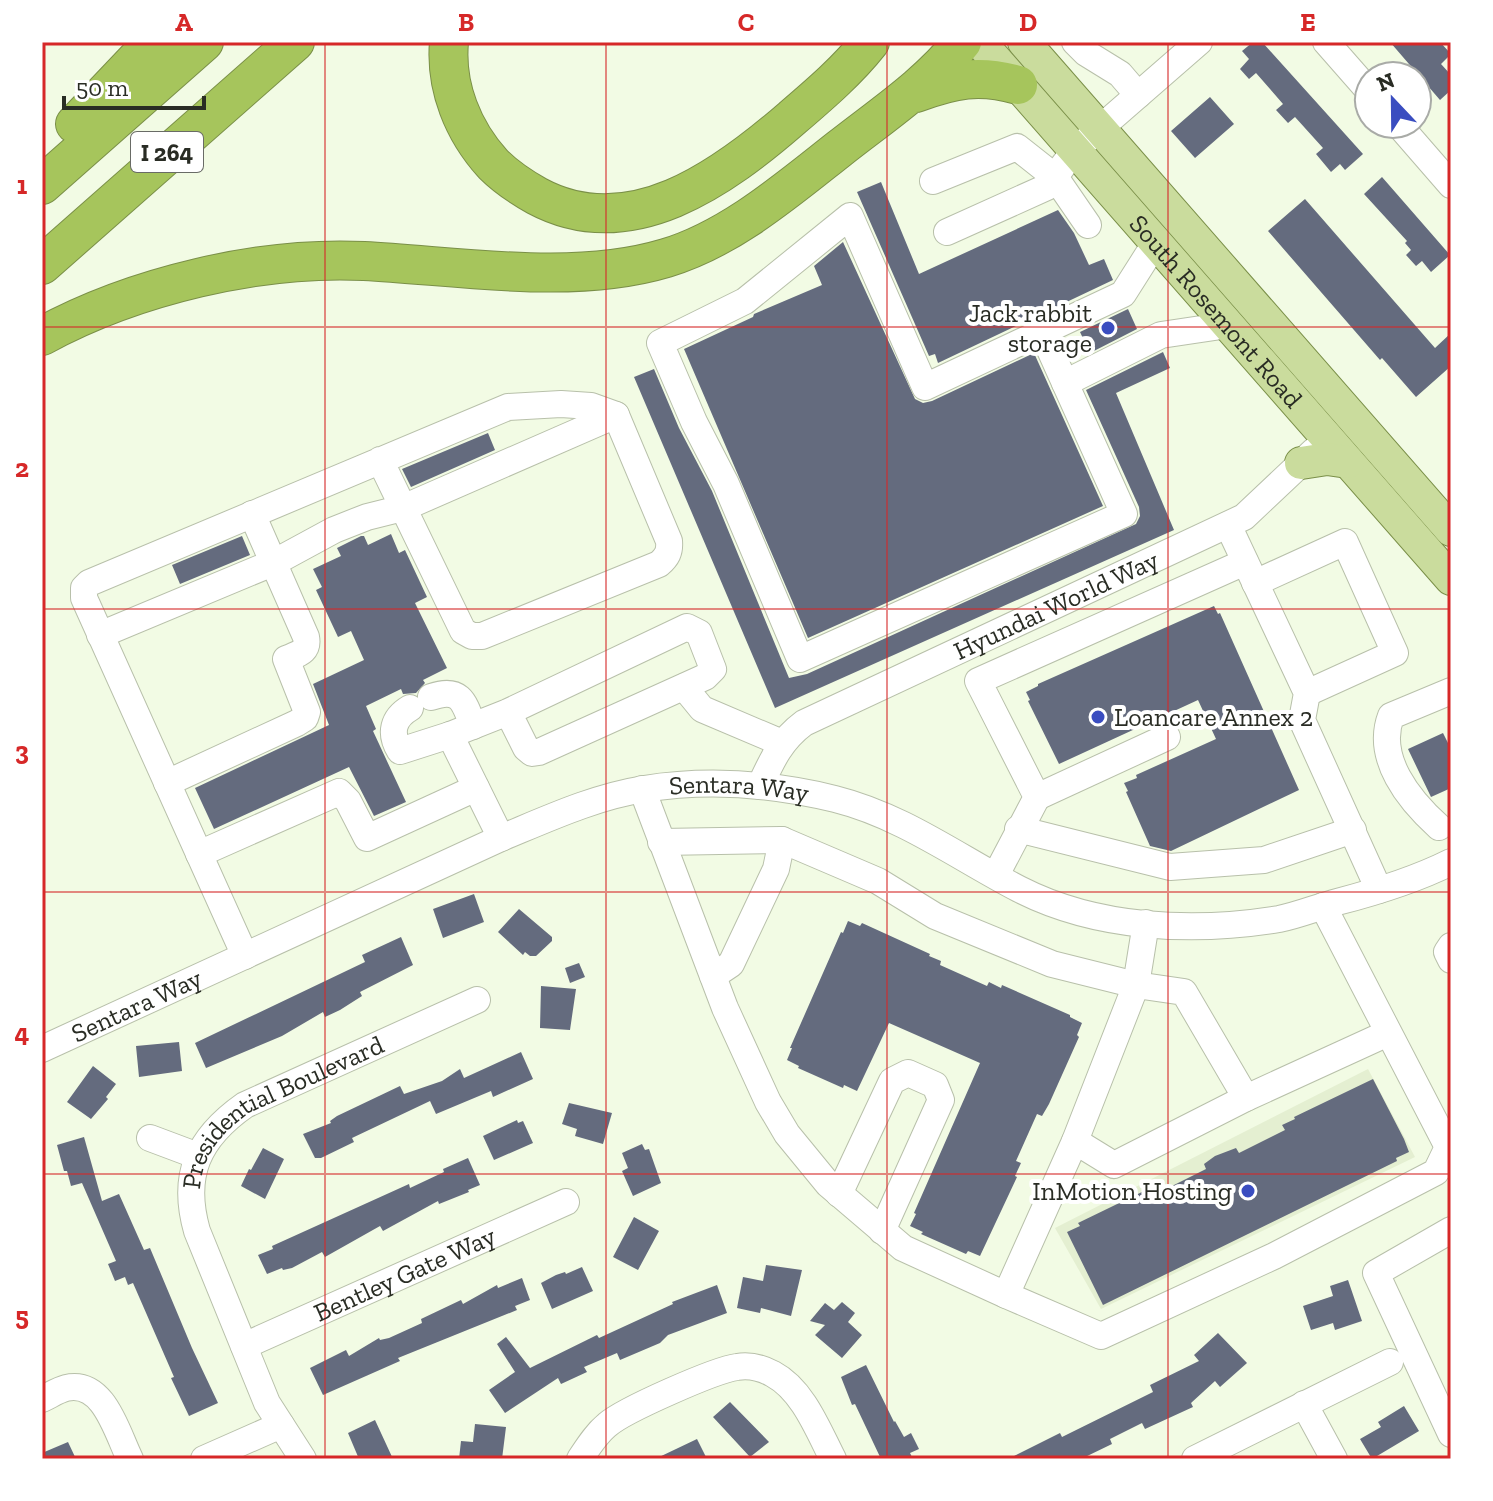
<svg xmlns="http://www.w3.org/2000/svg" width="1493" height="1501" font-family="'Zilla Slab',serif">
<rect width="100%" height="100%" fill="#f2fbe4"/>
<path fill="#e4efd1" d="M1368 1069 1415 1157 1101 1309 1055 1228Z"/>
<path fill="#646b7e" d="M1253 42H1262L1363 154 1345 170 1340 164 1331 172 1316 154 1323 148 1295 117 1288 123 1276 110 1283 104 1256 73 1249 79 1240 69 1249 59 1242 51Z
M1390 42H1440L1451 54 1441 64 1451 75V90L1440 100Z
M1210 97 1234 124 1195 158 1171 131Z
M1382 177 1450 255 1431 272 1422 261 1416 266 1406 255 1411 250 1405 243 1407 241 1364 194Z
M881 182 919 274 1058 210 1074 233 1089 265 1104 259 1113 280 938 363 935 354 929 356 857 192Z
M1305 199 1435 348 1451 333V366L1416 397 1382 358 1380 360 1268 231Z
M843 242 915 399 923 403 932 401 1034 353 1103 506 808 638 684 349 753 317 754 314 822 285 814 266Z
M1128 309 1137 329 1090 353 1080 332Z
M1163 352 1170 368 1116 393 1174 530 775 708 634 377 654 369 679 428 712 491 789 678 807 674 1136 524 1140 516 1139 507 1086 390Z
M488 433 495 450 411 487 402 469Z
M391 534 399 553 405 550 427 597 415 603 447 668 423 680 425 683 416 693 403 694 401 689 366 706 376 729 373 731 406 802 374 816 349 767 214 829 195 788 329 725 313 684 364 660 351 631 338 637 316 590 322 587 313 569 341 556 337 548 361 536H364L368 545Z
M242 536 250 555 180 584 172 565Z
M1214 606 1218 614 1220 613 1299 790 1171 851 1150 846 1126 792 1128 791 1124 783 1137 778 1136 775 1216 739 1198 700 1059 764 1028 701 1030 700 1026 692 1038 686V684Z
M1443 733 1451 749V788L1431 797 1408 749Z
M474 894 484 922 443 938 433 909Z
M519 909 552 937V941L536 956H530L525 952 523 955 498 932Z
M848 921 860 926 862 923 930 954 929 956 941 961 940 965 987 986 989 982 1001 988 1002 985 1070 1015V1017L1082 1023 1077 1035 1079 1037 1049 1104 1042 1116 1037 1114 1016 1161 1021 1163 1015 1176 1017 1177 980 1256 968 1251 966 1254 921 1234 923 1232 910 1226 916 1214 914 1213 980 1063 889 1023 857 1091 844 1085 843 1088 798 1068 799 1066 787 1060 792 1048H790L841 932 843 933Z
M401 937 413 965 360 992 362 996 340 1010 325 1017 323 1012 282 1036 206 1068 195 1043 365 962 362 955Z
M579 963 585 977 570 983 565 968Z
M541 986 576 989 570 1030 540 1028Z
M179 1042 182 1071 139 1077 136 1046Z
M521 1052 533 1079 493 1097 491 1091 436 1114 430 1101 352 1138 354 1142 321 1158H315L303 1134 331 1123 330 1121 337 1116 400 1086 404 1094 442 1081 460 1069 464 1078Z
M93 1066 116 1084 106 1097 108 1099 91 1119 67 1102Z
M1373 1079 1404 1139 1409 1152 1396 1158 1397 1161 1103 1305 1067 1232 1080 1226 1078 1223 1144 1191 1145 1193 1157 1187 1160 1192 1206 1169 1204 1164 1215 1156 1236 1148 1239 1153 1285 1130 1282 1125 1295 1119 1294 1117Z
M569 1103 612 1113 603 1144 575 1136 577 1129 562 1124Z
M517 1120 518 1123 523 1121 533 1143 494 1160 483 1136Z
M84 1137 102 1201 119 1194 144 1250 150 1248 192 1348 218 1403 189 1416 171 1378 174 1377 133 1283 128 1285 125 1277 115 1281 108 1264 116 1261 82 1183 71 1186 67 1171H64L57 1145Z
M642 1144 645 1150 649 1149 661 1183 633 1196 622 1171 628 1168 622 1153Z
M263 1148 284 1159 265 1199 241 1186 249 1169 251 1170Z
M468 1158 480 1185 468 1190 469 1192 439 1204 438 1201 383 1231 380 1226 325 1257 322 1252 292 1268 283 1270 282 1268 267 1274 258 1255 273 1249 272 1246 409 1184 410 1188 444 1172 443 1169Z
M634 1217 659 1231 638 1270 613 1257Z
M766 1265 802 1270 791 1316 761 1308 760 1313 737 1308 743 1277 763 1281Z
M582 1267 593 1291 552 1309 541 1283 556 1275 565 1272 566 1274Z
M522 1278 530 1300 515 1306 517 1310 398 1358 400 1361 323 1395 310 1368 346 1350 349 1356 379 1338 380 1340 389 1338 422 1323 421 1319 461 1300 463 1304 497 1285 498 1288Z
M1348 1280 1362 1321 1335 1330 1333 1323 1311 1330 1303 1306 1333 1296 1330 1286Z
M717 1285 727 1313 668 1335 660 1343 620 1360 617 1353 584 1367 587 1372 561 1384 558 1378 505 1413 489 1390 515 1372 497 1344 506 1337 530 1368 597 1335 599 1338 673 1304 672 1302Z
M842 1302 855 1313 848 1322 862 1335 842 1358 815 1335 825 1325 810 1321 825 1303 834 1310Z
M1218 1333 1247 1363 1220 1387 1215 1381 1191 1403 1193 1407 1145 1429 1142 1423 1110 1439 1112 1444 1081 1459H1008L1060 1433 1062 1437 1153 1392 1150 1385 1199 1361 1194 1355Z
M866 1365 894 1422 895 1421 904 1437 911 1433 919 1449 910 1453 913 1459H881L855 1404 852 1405 841 1377Z
M730 1402 769 1442 750 1457 713 1417Z
M1404 1406 1419 1431 1372 1459 1360 1439 1381 1427 1378 1422Z
M375 1420 393 1459H359L348 1433Z
M475 1424 506 1427 502 1459H459L461 1441 473 1442Z
M697 1439 707 1459H655Z
M68 1442 76 1459H42V1453Z"/>
<g fill="none" stroke-linecap="round" stroke-linejoin="round">
<g stroke="#b8c0aa" stroke-width="28">
<g id="minor">
<path d="M1075 42 1086 53 1120 74 1138 95"/>
<path d="M1326 42 1369 91"/>
<path d="M1398 124 1451 185"/>
<path d="M933 181 1017 147 1055 177 1088 225"/>
<path d="M947 232 1047 187 1075 150 1199 42"/>
<path d="M1042 332 1124 514 800 659 726 484 694 422 660 343 745 301 850 216 925 387 1123 294 1156 242"/>
<path d="M1065 383 1161 335 1228 325"/>
<path d="M1228 525 1307 693 1302 720 1379 890"/>
<path d="M1255 583 1345 542 1395 653 1307 693"/>
<path d="M100 635 275 562 334 530 367 517 403 508 616 415"/>
<path d="M684 687 702 709 782 743"/>
<path d="M431 697C460 687 464 701 473 726"/>
<path d="M410 708C393 718 389 733 400 751L450 735 508 712 687 627 699 633 713 669 705 677 539 752 532 753 526 748 508 712"/>
<path d="M450 735 501 838"/>
<path d="M167 783 297 723 305 718 307 712 286 659C298 654 309 652 306 637L252 514"/>
<path id="s1" d="M760 786C772 760 781 740 804 723L1244 517 1314 451"/>
<path d="M642 789 725 1008 768 1102 787 1134 828 1184 903 1248 1006 1295 1075 1141 1136 985 1146 923"/>
<path d="M1037 797 1167 737"/>
<path d="M1439 827C1409 800 1375 758 1391 716L1451 691"/>
<path d="M1018 829 1170 867 1264 860 1353 830"/>
<path d="M661 842 782 840 878 881 935 916 1052 964 1136 985 1184 992 1246 1098"/>
<path d="M199 854 339 792 348 801 367 838 476 788"/>
<path d="M996 875 1037 797 978 681 1245 562"/>
<path d="M1451 946 1447 952 1451 960"/>
<path d="M245 956 84 598V588L89 583 508 407 561 404 591 406 616 415 669 541C670 552 667 557 659 564L482 636H472L463 631 380 460"/>
<path d="M713 976 731 964 776 869 782 840"/>
<path id="s2" d="M42 1049 501 838C547 819 594 797 644 789 707 779 774 784 835 799 903 816 959 858 1019 889 1097 929 1194 933 1279 919 1299 915 1318 907 1337 902 1376 892 1415 880 1451 862"/>
<path d="M150 1138 198 1156"/>
<path d="M1075 1141 1114 1165 1246 1098 1388 1033"/>
<path d="M839 1194 892 1081 908 1073 935 1085 941 1100 882 1231"/>
<path d="M1451 1230 1376 1273 1451 1434"/>
<path d="M1006 1295 1101 1336 1274 1256 1436 1172 1448 1147 1323 906"/>
<path id="s3" d="M244 1346 566 1202"/>
<path d="M42 1399C49 1396 58 1390 66 1388 104 1379 117 1433 130 1459"/>
<path d="M1304 1404 1334 1459"/>
<path d="M204 1459 281 1425"/>
<path id="s4" d="M303 1459 267 1403 197 1231C181 1175 198 1138 245 1105L477 1000"/>
<path d="M580 1459C588 1447 596 1434 607 1425 624 1410 715 1370 737 1367 749 1365 762 1368 773 1374 803 1390 818 1430 833 1459"/>
<path d="M1195 1459 1390 1362"/>
</g>
</g>
<g stroke="#7a8f48" stroke-width="34">
<g id="major">
<path id="s5" d="M980 42 1451 579"/>
<path d="M1024 42 1451 530"/>
<path d="M1301 463 1327 459 1348 462"/>
</g>
</g>
<g stroke="#7a8f48" stroke-width="40">
<path id="highway" d="M449 42C445 87 463 131 493 164 506 177 521 187 537 196 630 246 723 178 792 118 820 94 847 71 870 42
M916 93C954 79 979 74 1018 85
M75 124 153 42
M42 185 204 42
M42 265 295 42
M42 336C134 286 259 256 364 261 459 266 573 286 666 258 730 239 787 190 839 149 882 115 928 85 962 42"/>
</g>
<use href="#minor" stroke="#fff" stroke-width="26"/>
<use href="#major" stroke="#cadc9d" stroke-width="32"/>
<use href="#highway" stroke="#a6c55c" stroke-width="38"/>
</g>
<path fill="none" stroke="#d62828" stroke-width="2" stroke-opacity="0.55" d="M325 42V1459M606 42V1459M887 42V1459M1168 42V1459M42 327H1451M42 609H1451M42 892H1451M42 1174H1451"/>
<g fill="#3a4dc0" stroke="#fff" stroke-width="3">
<circle cx="1108" cy="328" r="8"/>
<circle cx="1098" cy="717" r="8"/>
<circle cx="1248" cy="1191" r="8"/>
</g>
<g text-anchor="middle" dominant-baseline="central" stroke-width="8" stroke-linejoin="round" paint-order="stroke">
<rect fill="#fff" stroke="#696b66" stroke-width="2" x="131" y="132" width="72" height="40" rx="6"/>
<g font-size="24" font-weight="bold" fill="#292c24">
<text x="167" y="152">I 264</text>
</g>
<g font-size="26" fill="#292c24" stroke="#fff">
<text stroke="none"><textPath href="#s5" startOffset="358">South Rosemont Road</textPath></text>
<text stroke="none"><textPath href="#s1" startOffset="356">Hyundai World Way</textPath></text>
<text stroke="none"><textPath href="#s2" startOffset="752">Sentara Way</textPath></text>
<text stroke="none"><textPath href="#s2" startOffset="104">Sentara Way</textPath></text>
<text stroke="none"><textPath href="#s4" startOffset="422">Presidential Boulevard</textPath></text>
<text stroke="none"><textPath href="#s3" startOffset="176">Bentley Gate Way</textPath></text>
</g>
<g font-size="26" fill="#292c24" stroke="#fff" text-anchor="end">
<text x="1092" y="313">Jack rabbit<tspan x="1092" dy="30">storage</tspan></text>
<text x="1114" y="717" text-anchor="start">Loancare Annex 2</text>
<text x="1232" y="1191">InMotion Hosting</text>
</g>
</g>
<rect width="1493" height="1501" fill="none" stroke="#ffffff" stroke-width="88"/>
<g transform="translate(1393 100) rotate(338)"><circle r="38" fill="#ffffff" stroke="#a9aba7" stroke-width="2"/>
<path d="M0-6L14 30L0 20L-14 30Z" fill="#3a4dc0"/>
<text y="-12" font-size="22" font-weight="bold" text-anchor="middle" fill="#292c24">N</text>
</g>
<path d="M64 96v12h140v-12" fill="none" stroke="#292c24" stroke-width="4"/>
<text x="76" y="96" font-size="24" fill="#292c24" stroke="#ffffff" stroke-width="6" paint-order="stroke">50 m</text>
<rect x="44" y="44" width="1405" height="1413" fill="none" stroke="#d62828" stroke-width="3"/>
<g font-size="26" text-anchor="middle" font-weight="bold" fill="#d62828">
<text x="184" y="31">A</text>
<text x="466" y="31">B</text>
<text x="746" y="31">C</text>
<text x="1028" y="31">D</text>
<text x="1308" y="31">E</text>
<text x="22" y="194">1</text>
<text x="22" y="477">2</text>
<text x="22" y="760">3</text>
<text x="22" y="1042">4</text>
<text x="22" y="1325">5</text>
</g>
</svg>
